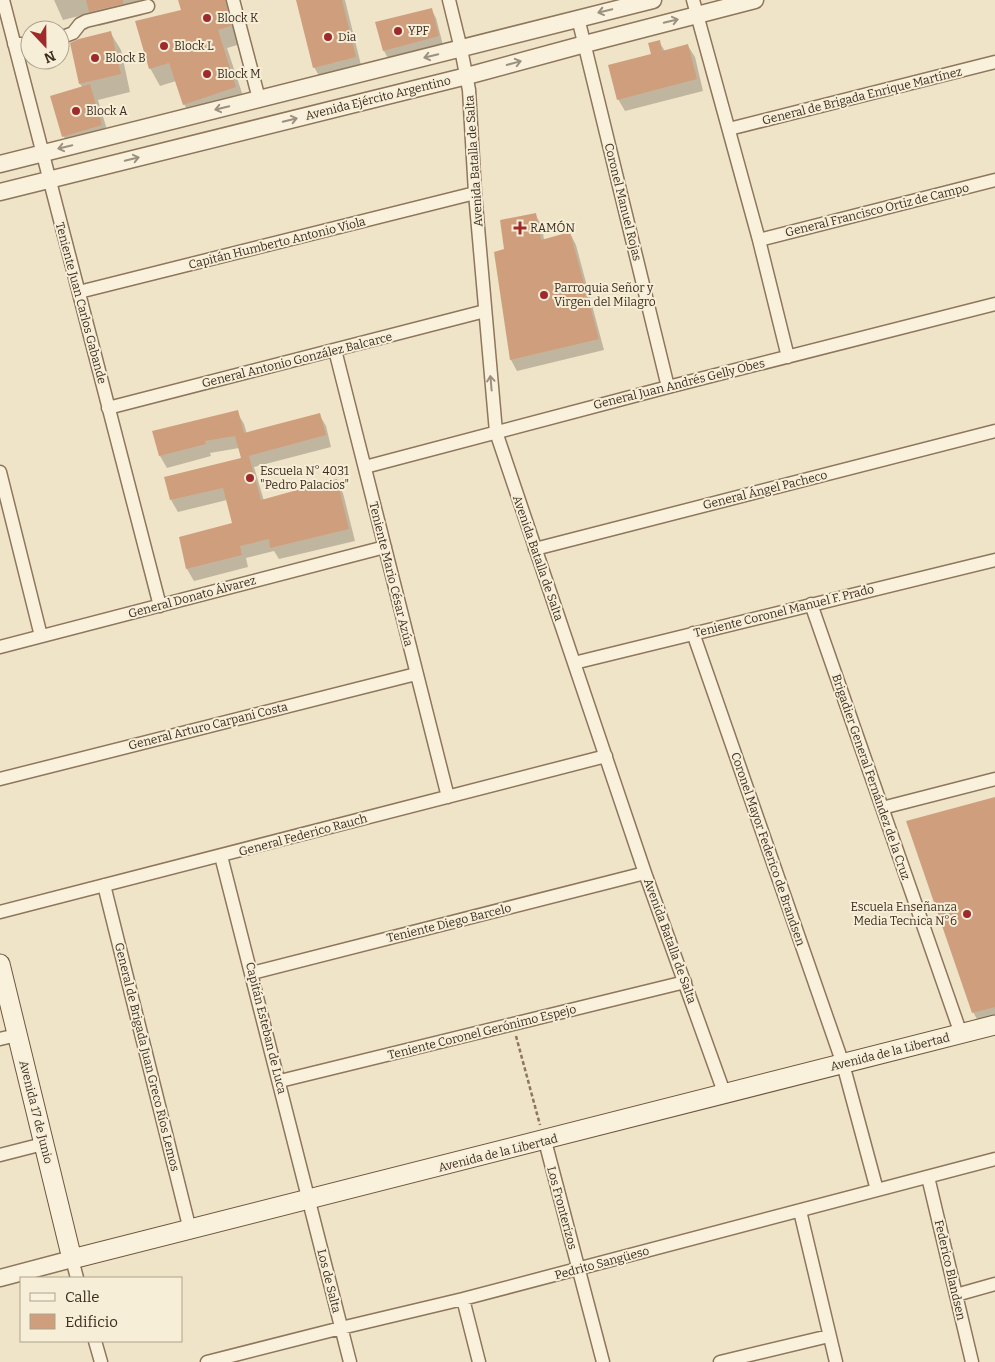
<svg xmlns="http://www.w3.org/2000/svg" width="995" height="1362" font-family="Bitter,serif">
<rect width="100%" height="100%" fill="#f0e4c8"/>
<path fill="#0003" d="M54 0H139L143 15 99 26 91 13 63 20Z
M179 0H230L241 44 227 48 246 105 194 122 184 104 176 81 160 86 150 68 182 11Z
M297 0H345L362 69 321 79 314 67Z
M431 9 436 18 443 45 389 60 384 51 377 23Z
M110 32 121 50 130 92 98 100 111 143 74 154 64 137 52 97 83 88 80 84Z
M659 42 665 51 688 46 695 57 703 91 625 111 618 99 653 55Z
M535 214 542 226 544 240 570 233 576 245 604 350 517 371 511 360 506 250Z
M237 412 244 424 247 434 319 414 326 426 331 447 254 467 264 501 336 481 343 493 355 541 279 559 274 551 246 558 248 567 194 581 187 569 180 538 234 524 227 500 178 512 171 500 243 459 239 448 210 453 211 456 167 468 160 456 154 432Z
M995 799V1017L978 1021 973 1012Z"/>
<path fill="#cf9f7d" d="M86 0H123V4L89 12Z
M178 0H225L231 26 218 30 236 87 183 105 169 63 149 69 135 21 181 10Z
M296 0H342L356 57 313 68Z
M432 8 439 36 383 51 375 22Z
M111 31 121 74 79 84 70 43 79 39Z
M660 40 662 51 688 44 697 79 617 100 608 65 651 54 648 43Z
M90 84 102 125 62 137 50 96Z
M536 213 541 240 570 232 599 339 510 360 494 252 504 249 500 220Z
M238 410 244 433 320 413 326 435 241 458 235 436 205 441 206 444 159 456 152 431Z
M249 456 261 500 337 479 349 529 270 548 269 539 240 546 242 555 186 569 179 537 232 523 223 488 170 500 164 477Z
M995 797V1007L972 1013 906 821Z"/>
<g fill="none" stroke-linecap="round" stroke-linejoin="round">
<g stroke="#8d765c" stroke-width="15">
<path id="minor" d="M3 0 160 606
M233 0 259 99
M449 0 461 49 469 90 475 193 496 432 645 873 725 1095
M693 0 759 240 788 357
M578 18 668 387
M60 38 73 33 80 24 86 21 148 6
M14 44H30
M729 129 995 62
M759 240 995 180
M79 292 475 193
M335 350 448 797
M108 408 485 311
M365 467 668 387 995 304
M0 472 41 636
M535 549 995 431
M811 604 961 1034
M693 633 843 1064 877 1190
M0 647 385 547
M574 663 995 560
M0 779 416 674
M882 808 995 779
M221 856 350 1362
M104 885 190 1230
M0 912 606 756
M252 973 645 873
M0 1039 17 1035
M280 1081 685 982
M545 1141 603 1362
M0 1155 43 1144
M928 1177 972 1362
M800 1211 836 1362
M72 1259 77 1278
M956 1295 995 1284
M463 1299 479 1362
M95 1341 101 1362
M207 1362 341 1328 463 1299 995 1159
M720 1362 829 1336"/>
</g>
<g stroke="#8d765c" stroke-width="19">
<path id="tertiary" d="M0 164 653 0
M0 192 467 76 585 44 755 0
M0 1278 72 1259"/>
</g>
<g stroke="#6f573f" stroke-width="21">
<path id="secondary" d="M0 964 72 1259 995 1025"/>
</g>
<path stroke="#8d765c" stroke-width="2.5" stroke-dasharray="4 2.5" stroke-linecap="butt" d="M516 1036 540 1125"/>
<use href="#minor" stroke="#faf1dc" stroke-width="12"/>
<use href="#tertiary" stroke="#faf1dc" stroke-width="16"/>
<use href="#secondary" stroke="#faf1dc" stroke-width="19"/>
</g>
<defs><path id="oneway-shaft" d="M-6 0H5M1.5-3L5.5 0L1.5 3" fill="none" stroke-width="1.6" stroke-linecap="round" stroke-linejoin="round" transform="scale(1.25)"/></defs>
<g stroke="#9c907e">
<use href="#oneway-shaft" transform="translate(605 11) rotate(167)"/>
<use href="#oneway-shaft" transform="translate(671 21) rotate(-14)"/>
<use href="#oneway-shaft" transform="translate(431 56) rotate(166)"/>
<use href="#oneway-shaft" transform="translate(514 63) rotate(-15)"/>
<use href="#oneway-shaft" transform="translate(222 108) rotate(166)"/>
<use href="#oneway-shaft" transform="translate(290 120) rotate(-14)"/>
<use href="#oneway-shaft" transform="translate(65 147) rotate(166)"/>
<use href="#oneway-shaft" transform="translate(132 159) rotate(-14)"/>
<use href="#oneway-shaft" transform="translate(491 383) rotate(-95)"/>
</g>
<g fill="#9e2a2b" stroke="#f7eed8" stroke-width="2">
<circle cx="207" cy="18" r="5"/>
<circle cx="398" cy="31" r="5"/>
<circle cx="328" cy="37" r="5"/>
<circle cx="164" cy="46" r="5"/>
<circle cx="95" cy="58" r="5"/>
<circle cx="207" cy="74" r="5"/>
<circle cx="76" cy="111" r="5"/>
<path d="M517.5 220.5h5v5h5v5h-5v5h-5v-5h-5v-5h5z"/>
<circle cx="544" cy="295" r="5"/>
<circle cx="250" cy="478" r="5"/>
<circle cx="967" cy="914" r="5"/>
</g>
<g text-anchor="middle" dominant-baseline="central" stroke-width="4" stroke-linejoin="round" paint-order="stroke">
<g font-size="12" fill="#3d2e20" stroke="#f7eed8" text-anchor="start">
<text x="217" y="18">Block K</text>
<text x="408" y="31">YPF</text>
<text x="338" y="37">Dia</text>
<text x="174" y="46">Block L</text>
<text x="105" y="58">Block B</text>
<text x="217" y="74">Block M</text>
<text x="86" y="111">Block A</text>
<text x="530" y="228">RAMÓN</text>
<text x="554" y="288">Parroquia Señor y<tspan x="554" dy="14">Virgen del Milagro</tspan></text>
<text x="260" y="471">Escuela N° 4031<tspan x="260" dy="14">"Pedro Palacios"</tspan></text>
<text x="957" y="907" text-anchor="end">Escuela Enseñanza<tspan x="957" dy="14">Media Tecnica N°6</tspan></text>
</g>
<g font-size="12" fill="#3d2e20" stroke="#f7eed8">
<text transform="translate(862 96) rotate(-14)">General de Brigada Enrique Martínez</text>
<text transform="translate(378 98) rotate(-14)">Avenida Ejército Argentino</text>
<text transform="translate(474 161) rotate(-94)">Avenida Batalla de Salta</text>
<text transform="translate(623 202) rotate(76)">Coronel Manuel Rojas</text>
<text transform="translate(877 210) rotate(-14)">General Francisco Ortiz de Campo</text>
<text transform="translate(277 243) rotate(-14)">Capitán Humberto Antonio Viola</text>
<text transform="translate(81 303) rotate(75)">Teniente Juan Carlos Gabande</text>
<text transform="translate(297 360) rotate(-14)">General Antonio González Balcarce</text>
<text transform="translate(679 384) rotate(-14)">General Juan Andrés Gelly Obes</text>
<text transform="translate(765 490) rotate(-14)">General Ángel Pacheco</text>
<text transform="translate(538 558) rotate(71)">Avenida Batalla de Salta</text>
<text transform="translate(391 574) rotate(76)">Teniente Mario César Azúa</text>
<text transform="translate(192 597) rotate(-15)">General Donato Álvarez</text>
<text transform="translate(784 611) rotate(-14)">Teniente Coronel Manuel F. Prado</text>
<text transform="translate(208 726) rotate(-14)">General Arturo Carpani Costa</text>
<text transform="translate(871 777) rotate(71)">Brigadier General Fernández de la Cruz</text>
<text transform="translate(303 835) rotate(-15)">General Federico Rauch</text>
<text transform="translate(768 849) rotate(71)">Coronel Mayor Federico de Brandsen</text>
<text transform="translate(449 923) rotate(-14)">Teniente Diego Barcelo</text>
<text transform="translate(670 941) rotate(70)">Avenida Batalla de Salta</text>
<text transform="translate(266 1028) rotate(76)">Capitán Esteban de Luca</text>
<text transform="translate(482 1032) rotate(-14)">Teniente Coronel Gerónimo Espejo</text>
<text transform="translate(890 1052) rotate(-14)">Avenida de la Libertad</text>
<text transform="translate(147 1057) rotate(76)">General de Brigada Juan Greco Ríos Lemos</text>
<text transform="translate(36 1112) rotate(76)">Avenida 17 de Junio</text>
<text transform="translate(498 1153) rotate(-14)">Avenida de la Libertad</text>
<text transform="translate(562 1208) rotate(75)">Los Fronterizos</text>
<text transform="translate(602 1263) rotate(-15)">Pedrito Sangüeso</text>
<text transform="translate(950 1270) rotate(77)">Federico Blandsen</text>
<text transform="translate(329 1281) rotate(76)">Los de Salta</text>
</g>
</g>
<rect x="20" y="1277" width="162" height="65" fill="#f7eed8" stroke="#ada18e"/>
<rect x="30" y="1293" width="25" height="8" fill="#faf1dc" stroke="#ada18e"/>
<text x="65" y="1302" font-size="15" fill="#3d2e20">Calle</text>
<rect x="30" y="1314" width="25" height="15" fill="#cf9f7d" stroke="#ada18e"/>
<text x="65" y="1327" font-size="15" fill="#3d2e20">Edificio</text>
<g transform="translate(45 45) rotate(158)"><circle r="24" fill="#f7eed8" stroke="#ada18e"/>
<path d="M0-4L9 19L0 12L-9 19Z" fill="#9e2a2b"/>
<text y="-8" font-size="14" font-weight="bold" text-anchor="middle" fill="#3d2e20">N</text>
</g>
</svg>
